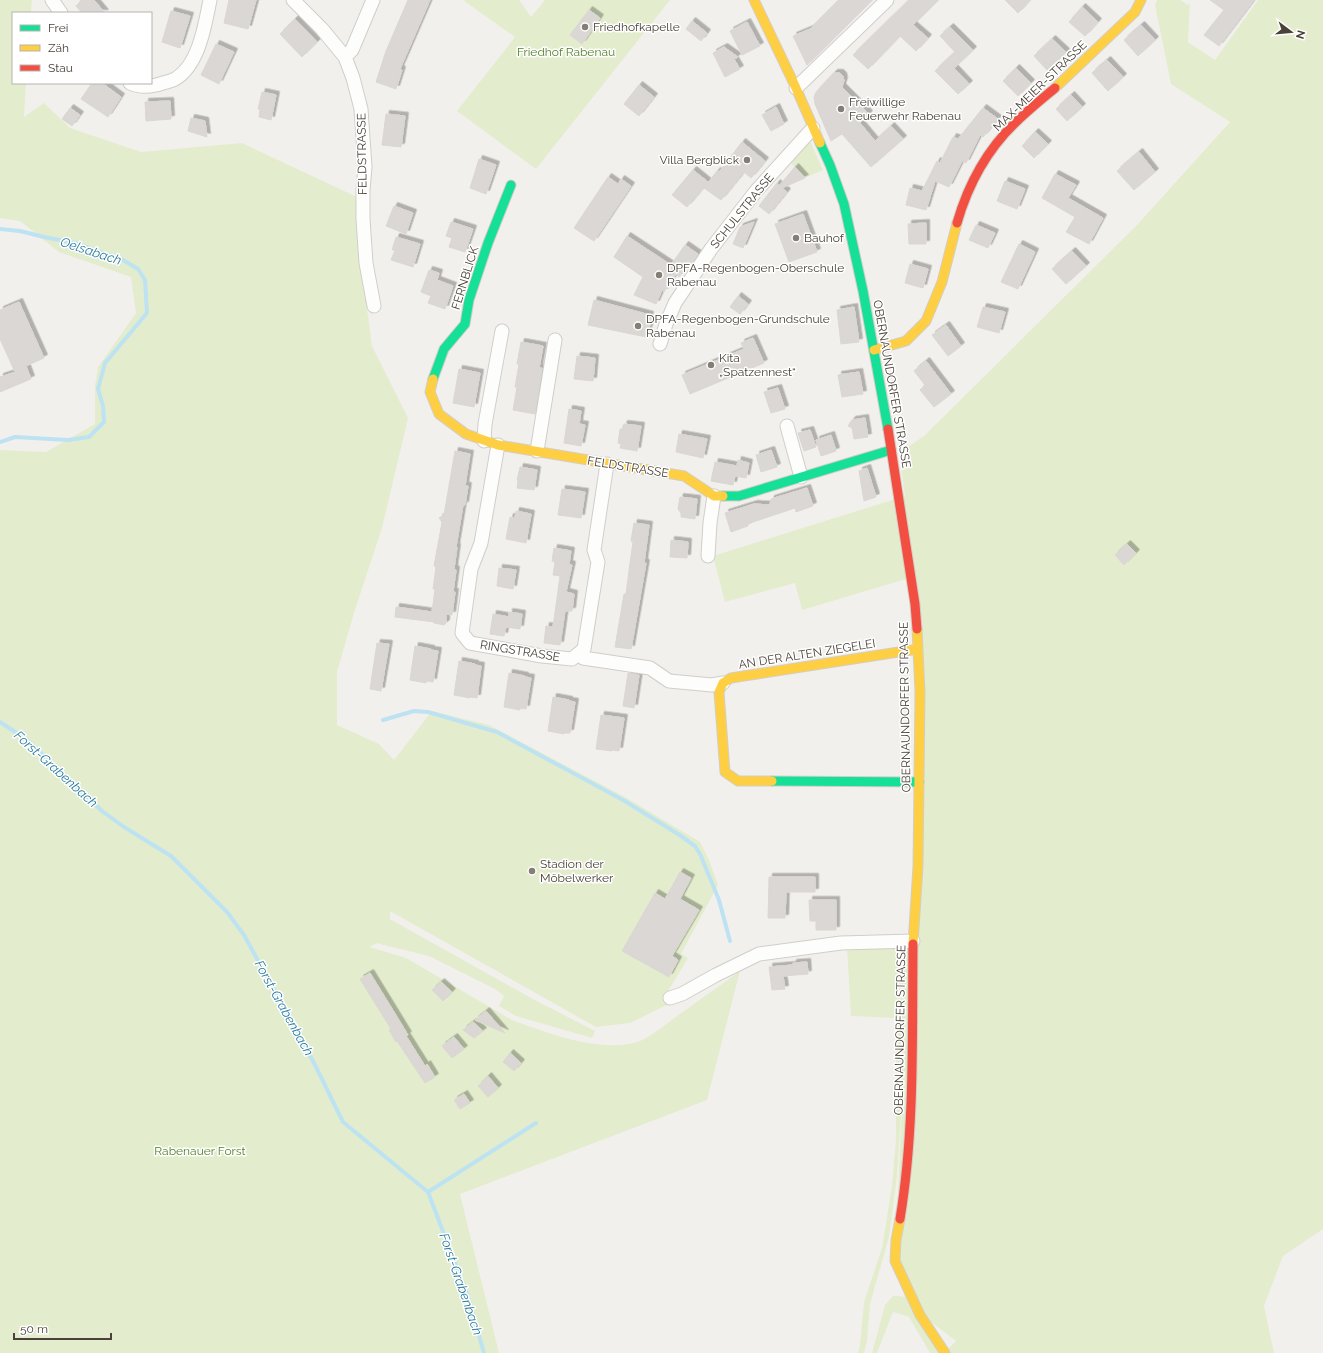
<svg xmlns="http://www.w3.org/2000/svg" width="1323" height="1353" font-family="Raleway,sans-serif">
<defs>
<filter id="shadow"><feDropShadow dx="3.5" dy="-3.5" stdDeviation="0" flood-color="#0004"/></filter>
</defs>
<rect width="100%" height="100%" fill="#f2f0ed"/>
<path fill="#e3edcd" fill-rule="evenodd" d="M0 0H32L31 13H13V83H26L24 117 44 103 70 128 141 152 242 143 357 197 363 279 372 346 408 418 382 528 354 613 337 672V725L379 744 394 760 432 711 489 725 625 797 700 842 709 860 718 885 681 954 688 958 668 991 671 1003 630 1023 596 1027 390 911V919L533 999 595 1031 592 1038 516 1016 499 1006 504 996 495 989 429 956 376 943 370 947 406 958 512 1020C547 1033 600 1053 637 1042 647 1039 664 1026 673 1019 695 1003 718 987 740 971L707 1100 460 1194 499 1353H0V450L46 452 95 424V386L98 367 136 313 131 277 59 252 20 221 0 218Z
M465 0H519L531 17 545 0H670L536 169 457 111 515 37 464 1Z
M1157 0H1180L1188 5 1190 3 1188 42 1215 60 1258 0H1323V1229L1283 1256 1264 1306 1274 1353H930L909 1317 893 1312 877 1353H872L885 1305 893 1296H899L905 1297 895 1261 902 1101 897 1176 889 1237 870 1304 867 1341 864 1353H858L860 1345 864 1302 882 1248 892 1186 896 1139V1018L851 1016 847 948 902 944 908 949 912 1017 916 576 802 610 795 583 725 602 713 556 905 496 899 453 924 436 1137 225 1230 122 1171 84 1155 5ZM931 1322 956 1341 949 1348Z
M808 141 811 143 823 170 805 178 790 162Z"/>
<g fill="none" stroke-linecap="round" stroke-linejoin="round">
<path stroke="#bde2f1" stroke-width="4" d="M0 229 20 231 44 237 75 243 123 260 138 269 145 280 147 313 105 363 98 389 103 406 104 422 89 437 68 440 15 437 0 442
M383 720 414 711 428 712 497 732 623 800 678 834 695 846 700 854 719 900 730 941
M0 722 26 739 102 811 124 827 171 856 227 912 244 935 315 1065 343 1122 428 1192 468 1297 484 1353
M428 1192 536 1123"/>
</g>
<path fill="#dad7d4" stroke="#dbd7d3" filter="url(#shadow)" d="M82 0H94L105 13H82L76 6Z
M229 0H256L248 29 224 23Z
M408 0H430L400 69 402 70 396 89 376 82 386 51Z
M839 0H872L807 65 793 36 810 29Z
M909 0H938L913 25 928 38 916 51 900 36 868 69 853 55Z
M1005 0H1030L1018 13Z
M1210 0H1254L1219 46 1204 35 1224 10Z
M1082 7 1098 22 1085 36 1069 22Z
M589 10 600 18 582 44 570 35Z
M171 11 190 16 180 48 162 42Z
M295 19 317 42 302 57 280 34Z
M692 21 707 33 701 41 686 29Z
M747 22 760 46 742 55 730 31Z
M1141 25 1155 40 1138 56 1124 40Z
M950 27 973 50 954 68 969 84 958 94 935 71 955 52 940 36Z
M1052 39 1066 52 1047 70 1034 56Z
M216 44 234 52 219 84 201 75Z
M724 47 738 57 734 59 740 69 725 77 713 53Z
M1107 60 1123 77 1108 91 1092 73Z
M1016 68 1031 83 1018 96 1003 81Z
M834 73H840L843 76 844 81 842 87 869 114 860 123 875 141 891 126 903 139 871 167 842 134 831 141 815 104 814 97 816 92Z
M92 83H102L121 97 108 117 81 99Z
M639 85 654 97 639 116 624 104Z
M262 92 276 95 271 120 259 117 260 109H258Z
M1071 95 1082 107 1067 121 1056 109Z
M170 101 171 119 146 121 145 102Z
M776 107 784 124 771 131 762 115Z
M70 108 80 115 72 126 62 119Z
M983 108 998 119 983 137 980 135 966 163 962 161 949 187 935 181 926 210 906 205 910 188 922 191 937 161 940 163 953 137 958 139Z
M386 114 405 116 401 147 382 145Z
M191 118 205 121 207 137 188 131Z
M1035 132 1048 144 1034 158 1022 146Z
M742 142 765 161 751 178 744 172 721 200 704 188 717 171 719 172Z
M1139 152 1155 172 1134 190 1117 171Z
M479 159 496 165 486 194 470 188Z
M795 167 805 178 782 188 787 192 769 214 759 206 777 183 779 186Z
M693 170 708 182 687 207 672 195Z
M1055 174 1076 185 1068 198 1103 218 1089 244 1066 232 1075 217 1042 198Z
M608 177 618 184 621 179 631 186 594 241 574 228Z
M1005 181 1025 189 1017 209 997 201Z
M394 206 413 213 406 234 386 226Z
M803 214 817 252 789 262 775 224Z
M451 222 473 229 465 252 449 247 452 238 446 236Z
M754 222 743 248 733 244 740 227Z
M926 223V244H909L908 224Z
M976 225 995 233 988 248 969 240Z
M627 236 671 265 685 245 698 254 689 268 687 266 679 277 676 274 664 292 662 290 656 304 634 295 643 277 614 257Z
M396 237 420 244 413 267 391 260 395 250H392Z
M1019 244 1035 252 1018 289 1001 282Z
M1072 251 1086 266 1066 284 1052 269Z
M910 264 928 269 923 288 905 283Z
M429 270 439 273 437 280 453 286 445 309 428 303 431 296 421 292Z
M738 296 748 304 740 314 730 307Z
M594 300 650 315 649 318 652 319 646 337 588 325Z
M19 302 44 358 26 366 31 379 0 392V377L15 372 0 339V310Z
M854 307 859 342 841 344 837 310Z
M983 307 1005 312 999 333 977 327Z
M946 325 961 346 948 356 932 335Z
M753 338 764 363 690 394 682 375 744 349 741 343Z
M521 342 543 346 539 368H542L535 414 513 410 517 387H515L519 364H517Z
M577 356 595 358 593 381 574 379Z
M926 361 951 394 934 407 920 390 925 385 914 371Z
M459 369 480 373 474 407 453 403Z
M859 372 863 394 842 397 838 375Z
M778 388 785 409 771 413 764 392Z
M569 409 581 411 579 424 585 425 581 446 564 443Z
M865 418 868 437 854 439 852 428 848 426 852 420Z
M624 424 641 426 637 451 620 448 621 444 618 443 620 429H623Z
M810 430 816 447 804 451 798 433Z
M679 434 707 439 703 458 676 452Z
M831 435 836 451 821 456 816 440Z
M771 450 777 467 761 472 756 455Z
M455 451 470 454 465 486H468L465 505H463L456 547H457L454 569 456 570 453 592H455L452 615 446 614V623L444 625 434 623V622L395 617 396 607 432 612 435 589H433L436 567 434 566 442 522 439 518 444 515Z
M738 460 749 463 746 478 735 476 736 471 733 485 711 481 715 462 737 466Z
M520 467 537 470 534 490 517 488 518 481 517 480Z
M867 468 876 497 864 501 859 471Z
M807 488 813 506 796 512 795 508 747 524 748 526 731 532 725 513 754 504 770 505 771 499Z
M562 489 585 492 581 518 558 515Z
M680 497 697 499 695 519 681 517V513L678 509Z
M516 511 531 514 526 543 506 539 510 517 515 518Z
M634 523 649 525 644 563H646L631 649 615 647 624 594H626L630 563 633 542 631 541Z
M671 540 688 542 687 558 670 557Z
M1127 544 1136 553 1124 565 1115 555Z
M554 548 571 551 569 564 572 565 566 592 574 594 572 611H565L560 645 544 643 546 626 553 627 560 576 553 575 555 562 552 561Z
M499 568 516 570 513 589 497 586Z
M509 612 522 614 520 629 506 627 504 636 490 634 493 614 509 617Z
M377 643 389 644 381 691 370 689Z
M415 646 431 649V650L438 651 433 682 426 681V683L410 680Z
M459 661 475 664V665L481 666 477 698 470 697V698L454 695Z
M509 673 525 676V677L531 678 526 709 520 708V710L504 707Z
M628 673 639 675 634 708 623 706Z
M553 697 569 700V701L575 702 570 733H564V734L548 731Z
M601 715 624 718 619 751 612 750V751L596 749Z
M680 872 691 878 680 899 699 910 672 956 678 960 669 977 622 951 655 893 665 899Z
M769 877H815V892H786L785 918H768Z
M809 900H836V930H816V921H810Z
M807 962 808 974 783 976 785 989 772 990 769 967 793 965V963Z
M370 973 394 1012 408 1035 406 1036 408 1039 425 1066 427 1064 435 1077 425 1083 397 1041 396 1042 389 1030 391 1029 360 979Z
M441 982 452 992 443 1001 432 990Z
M486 1011 505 1033 475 1020Z
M473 1022 483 1031 474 1038 463 1030Z
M454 1037 464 1049 452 1058 442 1046Z
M510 1053 521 1063 514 1071 503 1062Z
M488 1076 498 1088 488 1097 478 1086Z
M464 1094 470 1103 460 1109 454 1100Z"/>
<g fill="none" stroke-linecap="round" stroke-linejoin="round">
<g stroke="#d0ceca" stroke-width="15">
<path id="street" d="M52 0 61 13
M293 0 322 29 345 57 353 78 361 109 365 167 363 190V219L366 263 374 306
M345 57 352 50 373 0
M130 83C141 88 152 87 163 83 167 82 171 81 175 79 199 65 205 25 210 0
M796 88 887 0
M660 344 666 324 675 303 711 249 756 191 813 128
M787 426 801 477
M484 441 485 424 502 331
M498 445 481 543 471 569 462 633 470 643 542 656 572 659 584 649 598 562 594 550 607 464
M537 451 555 340
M708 556 710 523 714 496
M583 658 650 668 669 681 712 685 723 683
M670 998 682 994 716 975 759 954 841 943 913 941"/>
</g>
<g stroke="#d3cec5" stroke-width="11">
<path id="fast" d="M820 143 830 165 844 204 863 291 888 429
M433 379 444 349 465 324 469 300 488 243 511 185
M723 496H739L891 450
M772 781 919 782"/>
</g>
<g stroke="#d3cec5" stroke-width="11">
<path id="slow" d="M754 0 796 88 820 143
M1055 88 1135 12 1141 0
M874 350 906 341 926 321 942 282 957 223
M433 379 430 392 439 414 466 434 498 445 684 476 714 496H723
M772 781H738L725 772 719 692 723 683 731 678 918 649
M913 944 918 866 920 692 917 629
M900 1219 896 1240 895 1261 920 1315 945 1353"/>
</g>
<g stroke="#d3cec5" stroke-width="11">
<path id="jam" d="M957 223C968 185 987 150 1015 123 1028 110 1042 99 1055 88
M888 429 915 604 917 629
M900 1219C915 1129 912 1036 913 944"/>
</g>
<use href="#street" stroke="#fdfdfc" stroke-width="13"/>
<use href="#fast" stroke="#16e098" stroke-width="9"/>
<use href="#slow" stroke="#ffcf43" stroke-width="9"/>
<use href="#jam" stroke="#f24e42" stroke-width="9"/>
</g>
<g fill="#857e77" stroke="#fff" stroke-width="1.5">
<circle cx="585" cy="27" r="4"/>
<circle cx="841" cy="109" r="4"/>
<circle cx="747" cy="160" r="4"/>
<circle cx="796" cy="238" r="4"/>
<circle cx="659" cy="275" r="4"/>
<circle cx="638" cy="326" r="4"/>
<circle cx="711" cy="365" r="4"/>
<circle cx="532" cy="871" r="4"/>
</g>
<g text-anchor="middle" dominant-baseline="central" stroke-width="3" stroke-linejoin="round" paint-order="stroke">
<g font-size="12" fill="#4a4138" stroke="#fff" text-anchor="start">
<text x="593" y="27">Friedhofkapelle</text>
<text x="849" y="102">Freiwillige<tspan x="849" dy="14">Feuerwehr Rabenau</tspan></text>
<text x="739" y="160" text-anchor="end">Villa Bergblick</text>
<text x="804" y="238">Bauhof</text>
<text x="667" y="268">DPFA-Regenbogen-Oberschule<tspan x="667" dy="14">Rabenau</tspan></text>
<text x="646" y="319">DPFA-Regenbogen-Grundschule<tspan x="646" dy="14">Rabenau</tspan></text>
<text x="719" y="358">Kita<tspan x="719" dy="14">„Spatzennest“</tspan></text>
<text x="540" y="864">Stadion der<tspan x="540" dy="14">Möbelwerker</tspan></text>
</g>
<g font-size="12" fill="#537e29" stroke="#fff">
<text x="566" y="52">Friedhof Rabenau</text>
<text x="200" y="1151">Rabenauer Forst</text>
</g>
<g font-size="12" fill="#4a4138" stroke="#fff">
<text transform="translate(1040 86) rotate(-44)">MAX-MEIER-STRASSE</text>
<text transform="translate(362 154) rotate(-91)">FELDSTRASSE</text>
<text transform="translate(742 211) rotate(-51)">SCHULSTRASSE</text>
<text transform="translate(465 278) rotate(-73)">FERNBLICK</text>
<text transform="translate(892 384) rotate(80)">OBERNAUNDORFER STRASSE</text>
<text transform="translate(628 467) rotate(9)">FELDSTRASSE</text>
<text transform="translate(520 651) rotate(9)">RINGSTRASSE</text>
<text transform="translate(807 654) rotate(-9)">AN DER ALTEN ZIEGELEI</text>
<text transform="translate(905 707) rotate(-91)">OBERNAUNDORFER STRASSE</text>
<text transform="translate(900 1030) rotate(-89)">OBERNAUNDORFER STRASSE</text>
</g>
<g font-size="13" font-style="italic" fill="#297ba1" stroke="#fff">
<text transform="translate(91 251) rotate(18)">Oelsabach</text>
<text transform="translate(56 769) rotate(42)">Forst-Grabenbach</text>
<text transform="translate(284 1008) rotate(61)">Forst-Grabenbach</text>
<text transform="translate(461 1284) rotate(71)">Forst-Grabenbach</text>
</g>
</g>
<rect x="12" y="12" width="140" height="72" fill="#ffffff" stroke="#b7b3af"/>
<rect x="20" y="25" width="20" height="6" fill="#16e098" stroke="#b7b3af"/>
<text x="48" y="32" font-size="12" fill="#4a4138">Frei</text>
<rect x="20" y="45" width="20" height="6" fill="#ffcf43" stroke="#b7b3af"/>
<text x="48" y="52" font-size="12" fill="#4a4138">Zäh</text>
<rect x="20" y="65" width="20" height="6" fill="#f24e42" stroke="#b7b3af"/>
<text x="48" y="72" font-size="12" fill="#4a4138">Stau</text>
<g transform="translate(1291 32) rotate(106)" stroke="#ffffff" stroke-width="3" paint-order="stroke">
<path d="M0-3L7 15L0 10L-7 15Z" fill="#4a4138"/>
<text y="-6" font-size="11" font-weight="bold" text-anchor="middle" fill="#4a4138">N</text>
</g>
<path d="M14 1333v6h97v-6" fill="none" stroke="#4a4138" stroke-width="2"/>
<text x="20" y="1333" font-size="12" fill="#4a4138" stroke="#ffffff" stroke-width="3" paint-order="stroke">50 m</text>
</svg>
